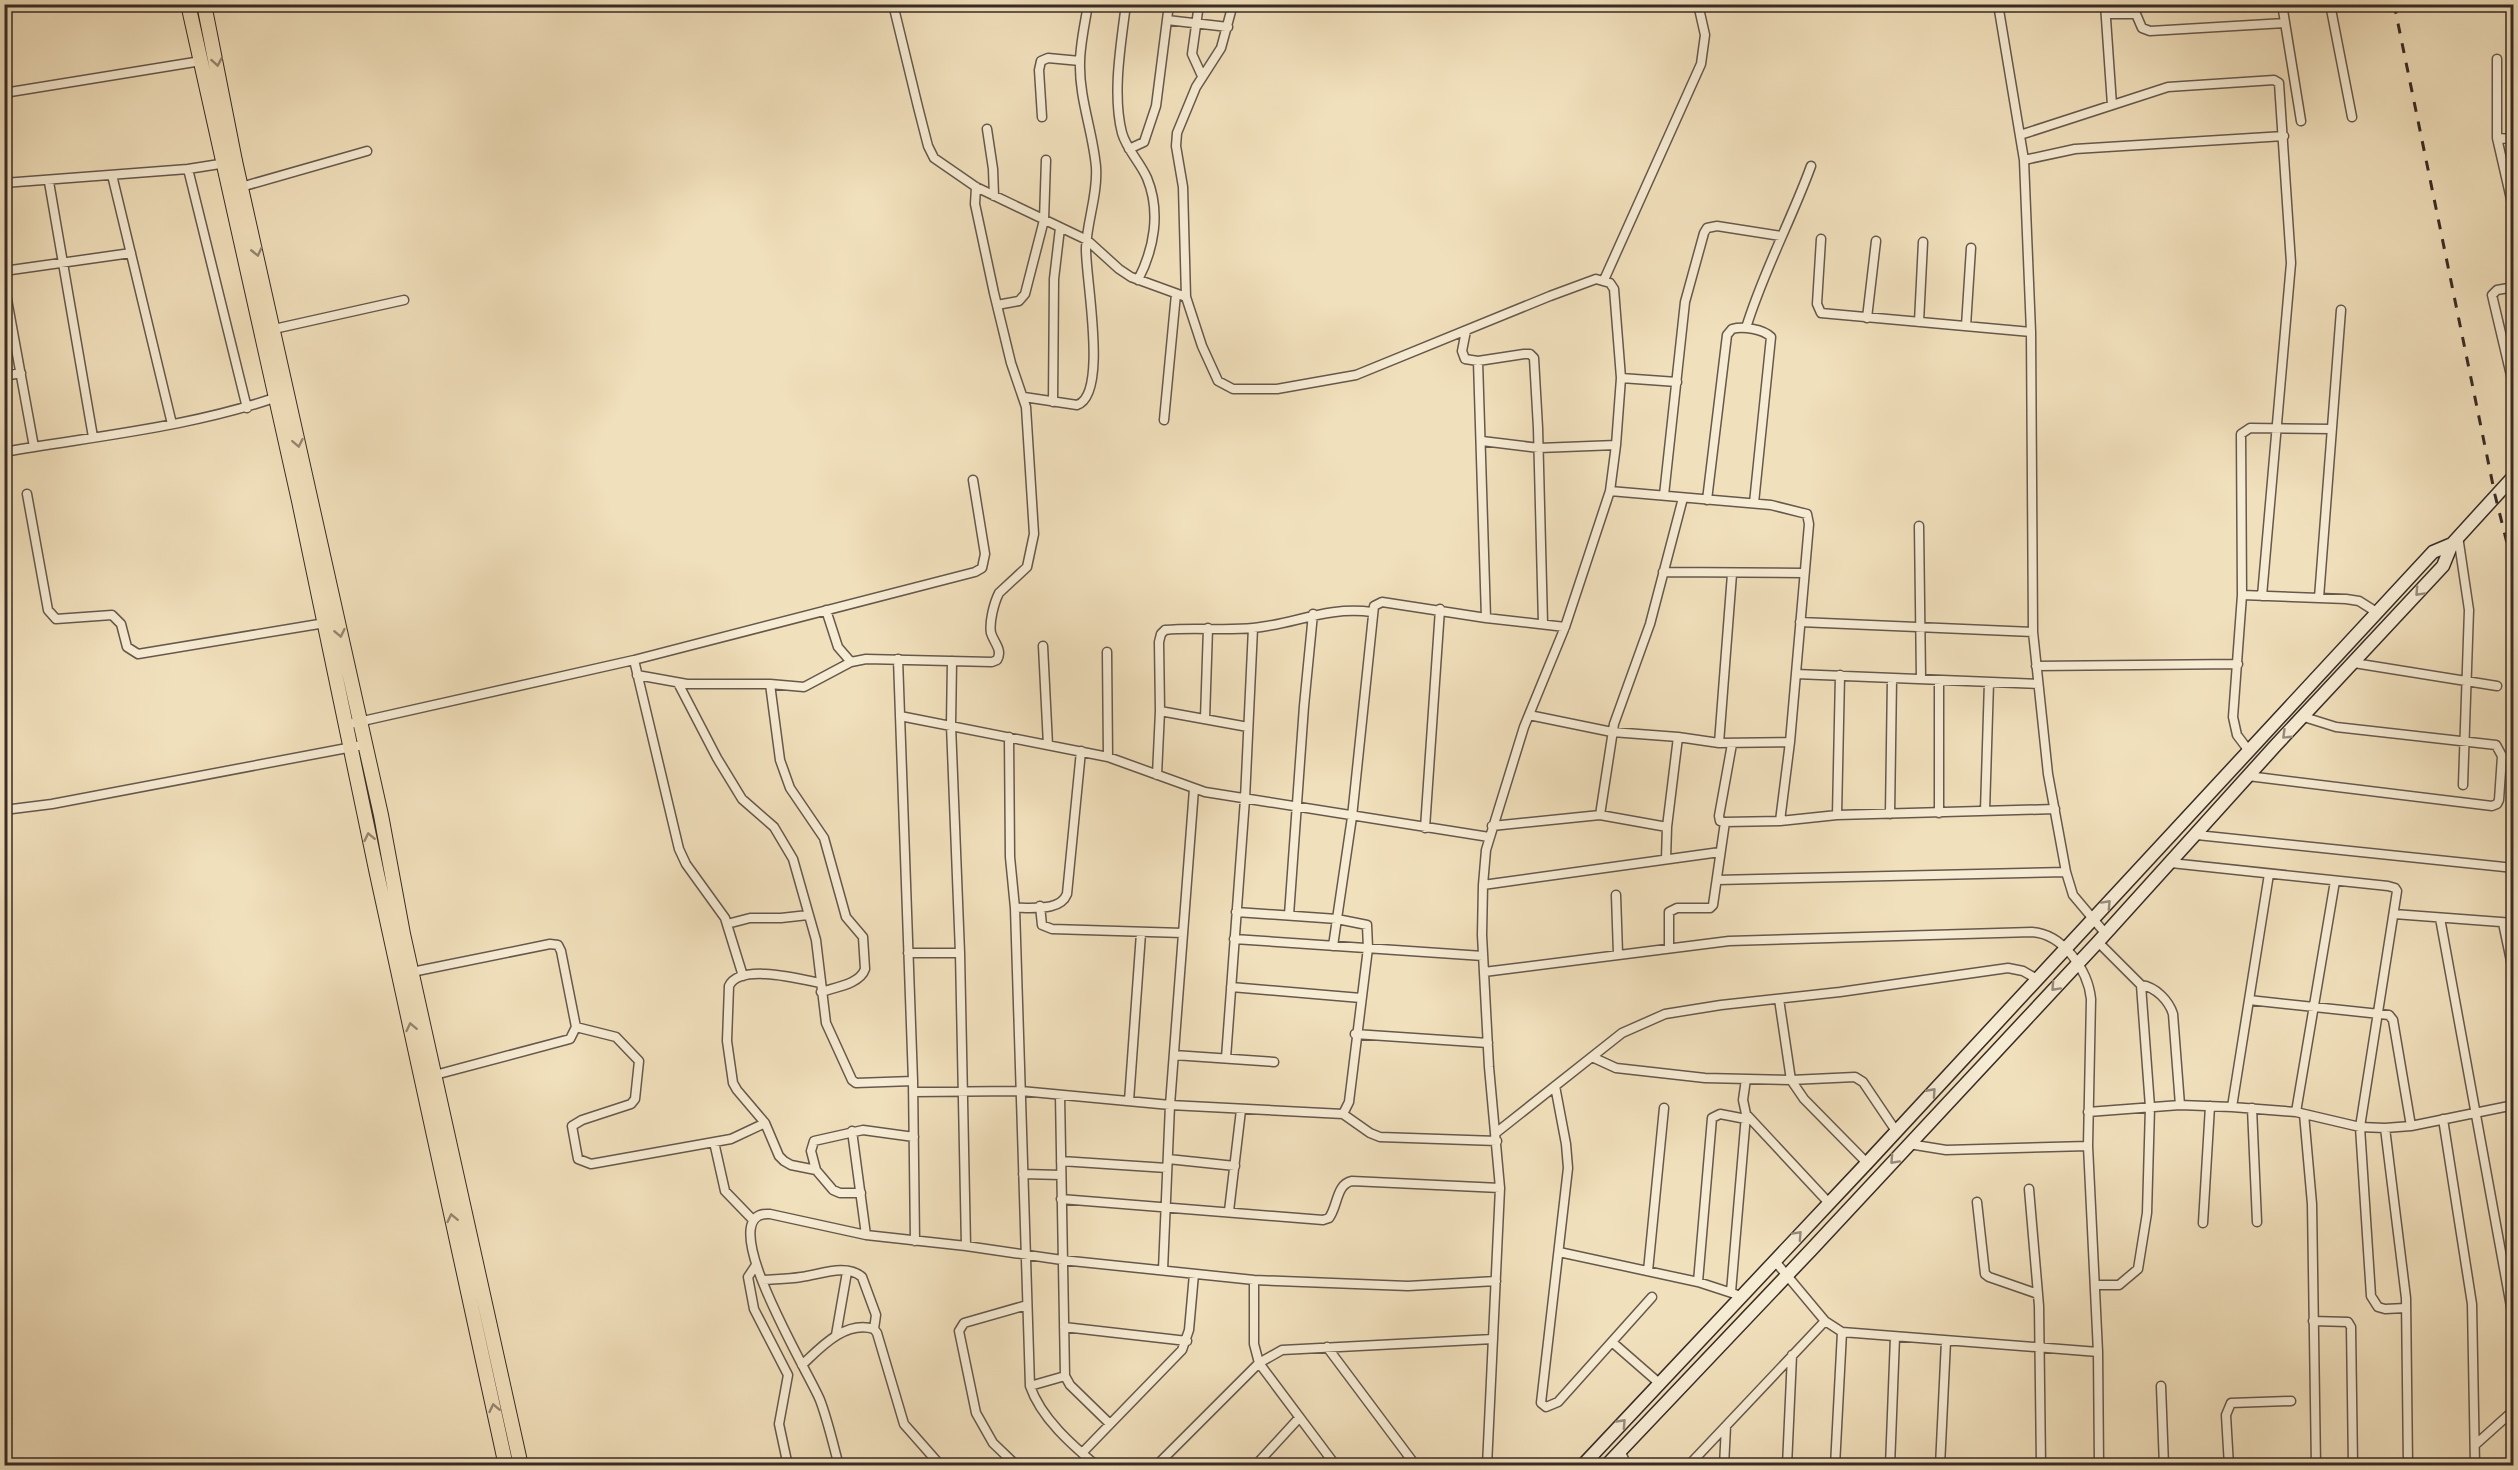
<svg xmlns="http://www.w3.org/2000/svg" width="2518" height="1470" font-family="'IM FELL Double Pica',serif">
<rect width="100%" height="100%" fill="#f1e0bc"/>
<filter id="stains"><feTurbulence type="fractalNoise" baseFrequency=".00333" numOctaves="4"/><feColorMatrix values="0 0 0 0 .2 0 0 0 0 .09 0 0 0 0 .02 0 0 0 .5 -.17"/></filter>
<radialGradient id="worn" r=".72"><stop offset=".6" stop-color="#630" stop-opacity="0"/><stop offset="1" stop-color="#630" stop-opacity=".3"/></radialGradient>
<g fill="none" stroke-linecap="round" stroke-linejoin="round">
<g stroke="#66584c" stroke-width="11">
<path id="minor" d="M893 4 918 107 928 146 934 158 976 187 1087 240 1119 269 1131 277 1186 297
M1126 4C1121 44 1112 94 1122 133 1127 150 1140 162 1147 178 1161 212 1154 249 1138 280
M1199 4 1192 54 1202 76
M1233 4 1221 48 1196 87 1177 133 1176 146 1183 187 1186 297 1202 346 1218 381 1233 389H1277L1356 375 1550 296 1596 279 1610 283 1614 289 1621 378 1616 445 1610 491 1565 627 1524 727 1486 850 1483 885 1482 935 1489 1067 1500 1188 1487 1466
M1998 4 2024 160 2031 332 2033 632 2048 774 2066 872 2073 895 2105 933
M2105 4 2112 105
M2282 4 2301 121
M2330 4 2352 117
M2106 14H2136L2142 28 2150 31 2285 23
M1167 20 1228 27
M2497 59V138L2514 212
M4 93 201 61
M1042 117 1039 70 1041 61 1048 58 1080 61
M987 129 993 169 994 196
M2020 135 2168 87 2274 80 2279 83 2291 263 2262 596
M2497 138 2514 139
M1129 149 1144 142 1156 106 1169 4
M2024 160 2075 149 2284 136
M188 169 247 408
M112 175 172 424
M49 182 93 437
M4 183 188 169 226 163
M241 187 367 151
M1821 239 1817 304 1821 313 2031 332
M4 271 131 253
M1604 280 1701 64 1705 35 1698 4
M4 283 34 447
M2514 287 2497 290 2492 295 2514 388
M997 305 1019 301 1025 294 1044 220 1046 160
M1867 318 1876 241
M1919 322 1923 242
M1966 326 1971 248
M1746 328C1763 272 1791 221 1811 166
M274 329 404 300
M1466 331 1462 351 1465 359 1478 361 1524 354H1530L1534 358 1538 428 1543 624
M1478 361 1486 618
M4 376 21 373
M1621 378 1677 382
M1024 397 1077 405C1109 395 1085 276 1086 248 1087 221 1098 194 1096 167 1093 132 1079 98 1080 63 1080 44 1085 24 1088 4
M1053 402 1054 279 1060 228
M1164 420 1176 294
M1482 441 1539 448 1616 445
M4 452C96 436 192 427 280 396
M1610 491 1771 505 1807 514 1809 524 1790 742 1780 821
M27 494 48 610 56 619 112 615 121 624 127 647 138 654 325 623
M1664 495 1685 302 1704 233 1707 228 1717 226 1781 236
M1707 500 1727 335 1732 329C1743 326 1763 329 1771 337L1754 503
M1919 526 1921 679
M2458 536 2469 610 2463 785
M1663 572 1803 573
M2242 595 2346 599 2359 601 2378 613
M2319 598 2341 310
M826 610 838 647 851 662
M1800 622 2033 632
M1043 646 1048 745
M1107 652 1108 757
M898 659 913 1081 915 1241
M634 660 679 849 686 864 725 918 743 976
M952 661 951 725 960 953 966 1246
M2354 663 2497 686
M2036 666 2238 664
M1796 674 2038 684
M637 675 687 684H770L804 687 851 662 866 659 992 662 997 660C1003 650 994 643 991 633 989 622 994 603 999 593L1027 567 1034 534 1026 407 1011 363 994 293 975 204 976 187
M678 683 717 758 742 799 774 827 793 859 816 940 826 1023 852 1080 856 1083 913 1081
M770 684 780 760 790 788 824 838 846 917 863 937 865 969C860 984 836 987 821 992
M1160 711 1248 727
M1529 715 1612 732 1678 737 1719 743 1790 742
M900 716 1108 757 1205 792 1489 837
M1205 719 1208 628
M345 725 634 660 975 572 982 568 985 554 973 480
M1009 737 1010 857 1015 908 1030 1386C1041 1418 1072 1445 1097 1466
M1719 743 1732 574
M1732 744 1719 816 1720 821 1725 822 1780 821 1837 815 2055 809
M2249 751 2237 735 2233 717 2242 595 2241 434 2250 428 2332 429
M1157 775 1160 711 1159 642 1161 634 1165 630C1194 627 1224 631 1253 628 1295 624 1327 606 1372 612
M2248 776 2492 806 2497 804 2499 800 2502 756 2496 745 2336 727 2304 717
M4 810 52 804 363 745
M1985 811 1989 682
M1939 813V680
M1890 814 1892 678
M1600 815 1614 724 1650 624 1683 498
M1837 815 1840 675
M1492 826 1600 815 1667 827
M1425 828 1440 609
M2197 835 2514 868
M1666 859 1667 827 1678 737
M2171 863 2388 886 2395 888 2397 891 2360 1127 2371 1296 2378 1307 2385 1309 2406 1308
M1717 880 2066 872
M1483 885 1720 852
M1616 895 1618 954
M1040 906 1042 925 1052 929 1183 933
M1015 908C1031 907 1060 912 1067 894L1081 751
M2394 914 2514 923
M1289 915 1304 706 1313 614
M2440 918 2514 1323
M2503 923 2514 975
M727 924 750 918H781L808 915
M1234 939 1483 956
M1333 946 1352 817 1374 606 1382 602 1486 618 1565 627
M1669 948V912L1677 908H1710L1713 905 1725 822
M908 953H960
M412 972 550 944 558 945 561 951 576 1027 570 1039 435 1075
M1484 972 1729 941 2032 932C2063 934 2088 970 2091 999L2088 1146 2098 1352 2099 1466
M820 983C800 979 740 963 729 986L727 1041 733 1083 737 1090 765 1123 779 1156 784 1161 791 1165 816 1170 833 1190 840 1193H861
M2141 985C2156 987 2169 1001 2173 1014L2180 1105
M1231 987 1361 998
M1779 999 1791 1080 1804 1099 1867 1163
M2249 1000 2389 1015 2393 1020 2411 1126
M576 1027 616 1037 639 1061 635 1099 631 1104 582 1120 572 1126 578 1159 591 1164 731 1139 765 1123
M1355 1034 1488 1043
M1174 1055 1274 1062
M1592 1057 1616 1068 1705 1078 1791 1080 1855 1077 1863 1082 1896 1131
M1226 1058 1245 799 1253 628
M1746 1079 1743 1100 1746 1114 1828 1202
M1555 1086 1566 1144 1568 1168 1541 1403 1546 1407 1558 1402 1652 1297
M913 1092 1021 1091 1170 1105 1343 1114 1349 1102 1368 948 1367 925 1337 919 1236 912
M1060 1095 1065 1376 1070 1385 1110 1424
M1129 1101 1141 933
M2232 1107 2269 874
M2252 1108 2257 1222
M2088 1112 2180 1105 2232 1107 2296 1112 2360 1127 2385 1128 2411 1126 2514 1105
M2296 1112 2335 881
M1343 1114 1370 1133 1380 1137 1497 1141
M2304 1114 2312 1204 2316 1466
M2443 1119 2472 1304 2475 1466
M2385 1128 2406 1298 2408 1466
M852 1131 866 1235
M1497 1132 1622 1033 1665 1014 1721 1005 1840 992 2008 968 2023 971 2037 979
M714 1142 725 1191 753 1220
M1909 1144 1946 1150 2088 1146
M1168 1159 1235 1166
M1061 1161 1167 1168
M816 1170 811 1151 814 1141 863 1130 914 1137
M1023 1174 1061 1175
M2029 1189 2039 1306 2041 1466
M1061 1199 1323 1220 1329 1218C1338 1206 1336 1184 1352 1181L1500 1188
M1977 1202 1985 1274 1989 1277 2038 1294
M1229 1211 1241 1110
M2203 1223 2210 1106
M1559 1252 1698 1282 1741 1296
M1774 1260 1825 1321 1842 1332 2098 1352
M756 1265 748 1277 754 1309 788 1375 779 1424 788 1466
M1163 1270 1170 1105 1194 789
M1648 1271 1664 1108
M763 1280C776 1279 789 1279 801 1277 819 1275 846 1263 862 1277L876 1315 874 1329
M1254 1280V1344L1259 1363 1336 1466
M1698 1282 1712 1118 1720 1114 1746 1119
M2095 1285H2119L2138 1269 2147 1213 2150 1107 2141 985 2098 942
M1731 1292 1746 1115
M2313 1321 2348 1322 2351 1327 2353 1466
M1064 1327 1187 1341
M836 1335 847 1272
M1612 1342 1659 1383
M1327 1347 1416 1466
M802 1365C820 1348 845 1320 874 1329L877 1333 904 1424 941 1466
M1030 1386 1065 1376
M2161 1386 2164 1466
M2475 1445 2514 1410
M1620 1450 1627 1466
M1082 1453 1182 1350 1189 1330 1194 1274
M1689 1465 1825 1321
M839 1466C833 1444 828 1421 820 1400 812 1378 708 1209 770 1214L866 1235 966 1246 1062 1260 1254 1280 1408 1286 1496 1281
M1017 1466 993 1443 976 1413 959 1331 964 1323 1027 1305
M1156 1466 1259 1363 1282 1350 1493 1339
M1255 1466 1299 1418
M1724 1466 1726 1426
M1787 1466 1792 1355
M1835 1466 1842 1332
M1890 1466 1895 1337
M1940 1466 1946 1341
M2229 1466 2226 1415 2231 1403 2291 1401"/>
</g>
<g stroke="#372b26" stroke-width="15">
<path id="secondary" d="M1582 1466 1867 1163 2433 552 2452 544
M1606 1466 1811 1250 2098 942 2276 745 2443 566 2452 544 2514 476"/>
</g>
<g stroke="#372b26" stroke-width="16">
<path id="primary" d="M188 4 299 501 377 874 506 1466
M204 4 235 161 381 815 403 934 521 1466"/>
</g>
<use href="#minor" stroke="#f6ebd3" stroke-width="8"/>
<use href="#secondary" stroke="#f6ebd3" stroke-width="12"/>
<use href="#primary" stroke="#f1e0bc" stroke-width="14"/>
<path stroke="#372b26" stroke-width="3" stroke-dasharray="10 10" stroke-linecap="butt" d="M2394 4 2495 495 2514 571"/>
</g>
<defs><path id="oneway-chevron" d="M-2-3.5L2.5 0L-2 3.5" fill="none" stroke-width="1.6" stroke-linecap="round" stroke-linejoin="round" transform="scale(1.5)"/></defs>
<g stroke="#948671">
<use href="#oneway-chevron" transform="translate(217 62) rotate(80)"/>
<use href="#oneway-chevron" transform="translate(257 252) rotate(77)"/>
<use href="#oneway-chevron" transform="translate(298 443) rotate(79)"/>
<use href="#oneway-chevron" transform="translate(340 633) rotate(78)"/>
<use href="#oneway-chevron" transform="translate(369 837) rotate(-102)"/>
<use href="#oneway-chevron" transform="translate(411 1027) rotate(-102)"/>
<use href="#oneway-chevron" transform="translate(452 1218) rotate(-102)"/>
<use href="#oneway-chevron" transform="translate(494 1408) rotate(-102)"/>
</g>
<g stroke="#968b7c">
<use href="#oneway-chevron" transform="translate(2419 592) rotate(133)"/>
<use href="#oneway-chevron" transform="translate(2286 735) rotate(136)"/>
<use href="#oneway-chevron" transform="translate(2107 904) rotate(-47)"/>
<use href="#oneway-chevron" transform="translate(2055 987) rotate(133)"/>
<use href="#oneway-chevron" transform="translate(1932 1092) rotate(-48)"/>
<use href="#oneway-chevron" transform="translate(1894 1160) rotate(133)"/>
<use href="#oneway-chevron" transform="translate(1798 1235) rotate(-47)"/>
<use href="#oneway-chevron" transform="translate(1622 1423) rotate(-47)"/>
</g>
<rect width="2518" height="1470" fill="none" stroke="#f1e0bc" stroke-width="24"/>
<rect x="6" y="6" width="2506" height="1458" fill="none" stroke="#372b26" stroke-width="3"/>
<rect x="12" y="12" width="2494" height="1446" fill="none" stroke="#372b26" stroke-width="1.5"/>
<rect width="100%" height="100%" filter="url(#stains)"/>
<rect width="100%" height="100%" fill="url(#worn)"/>
</svg>
